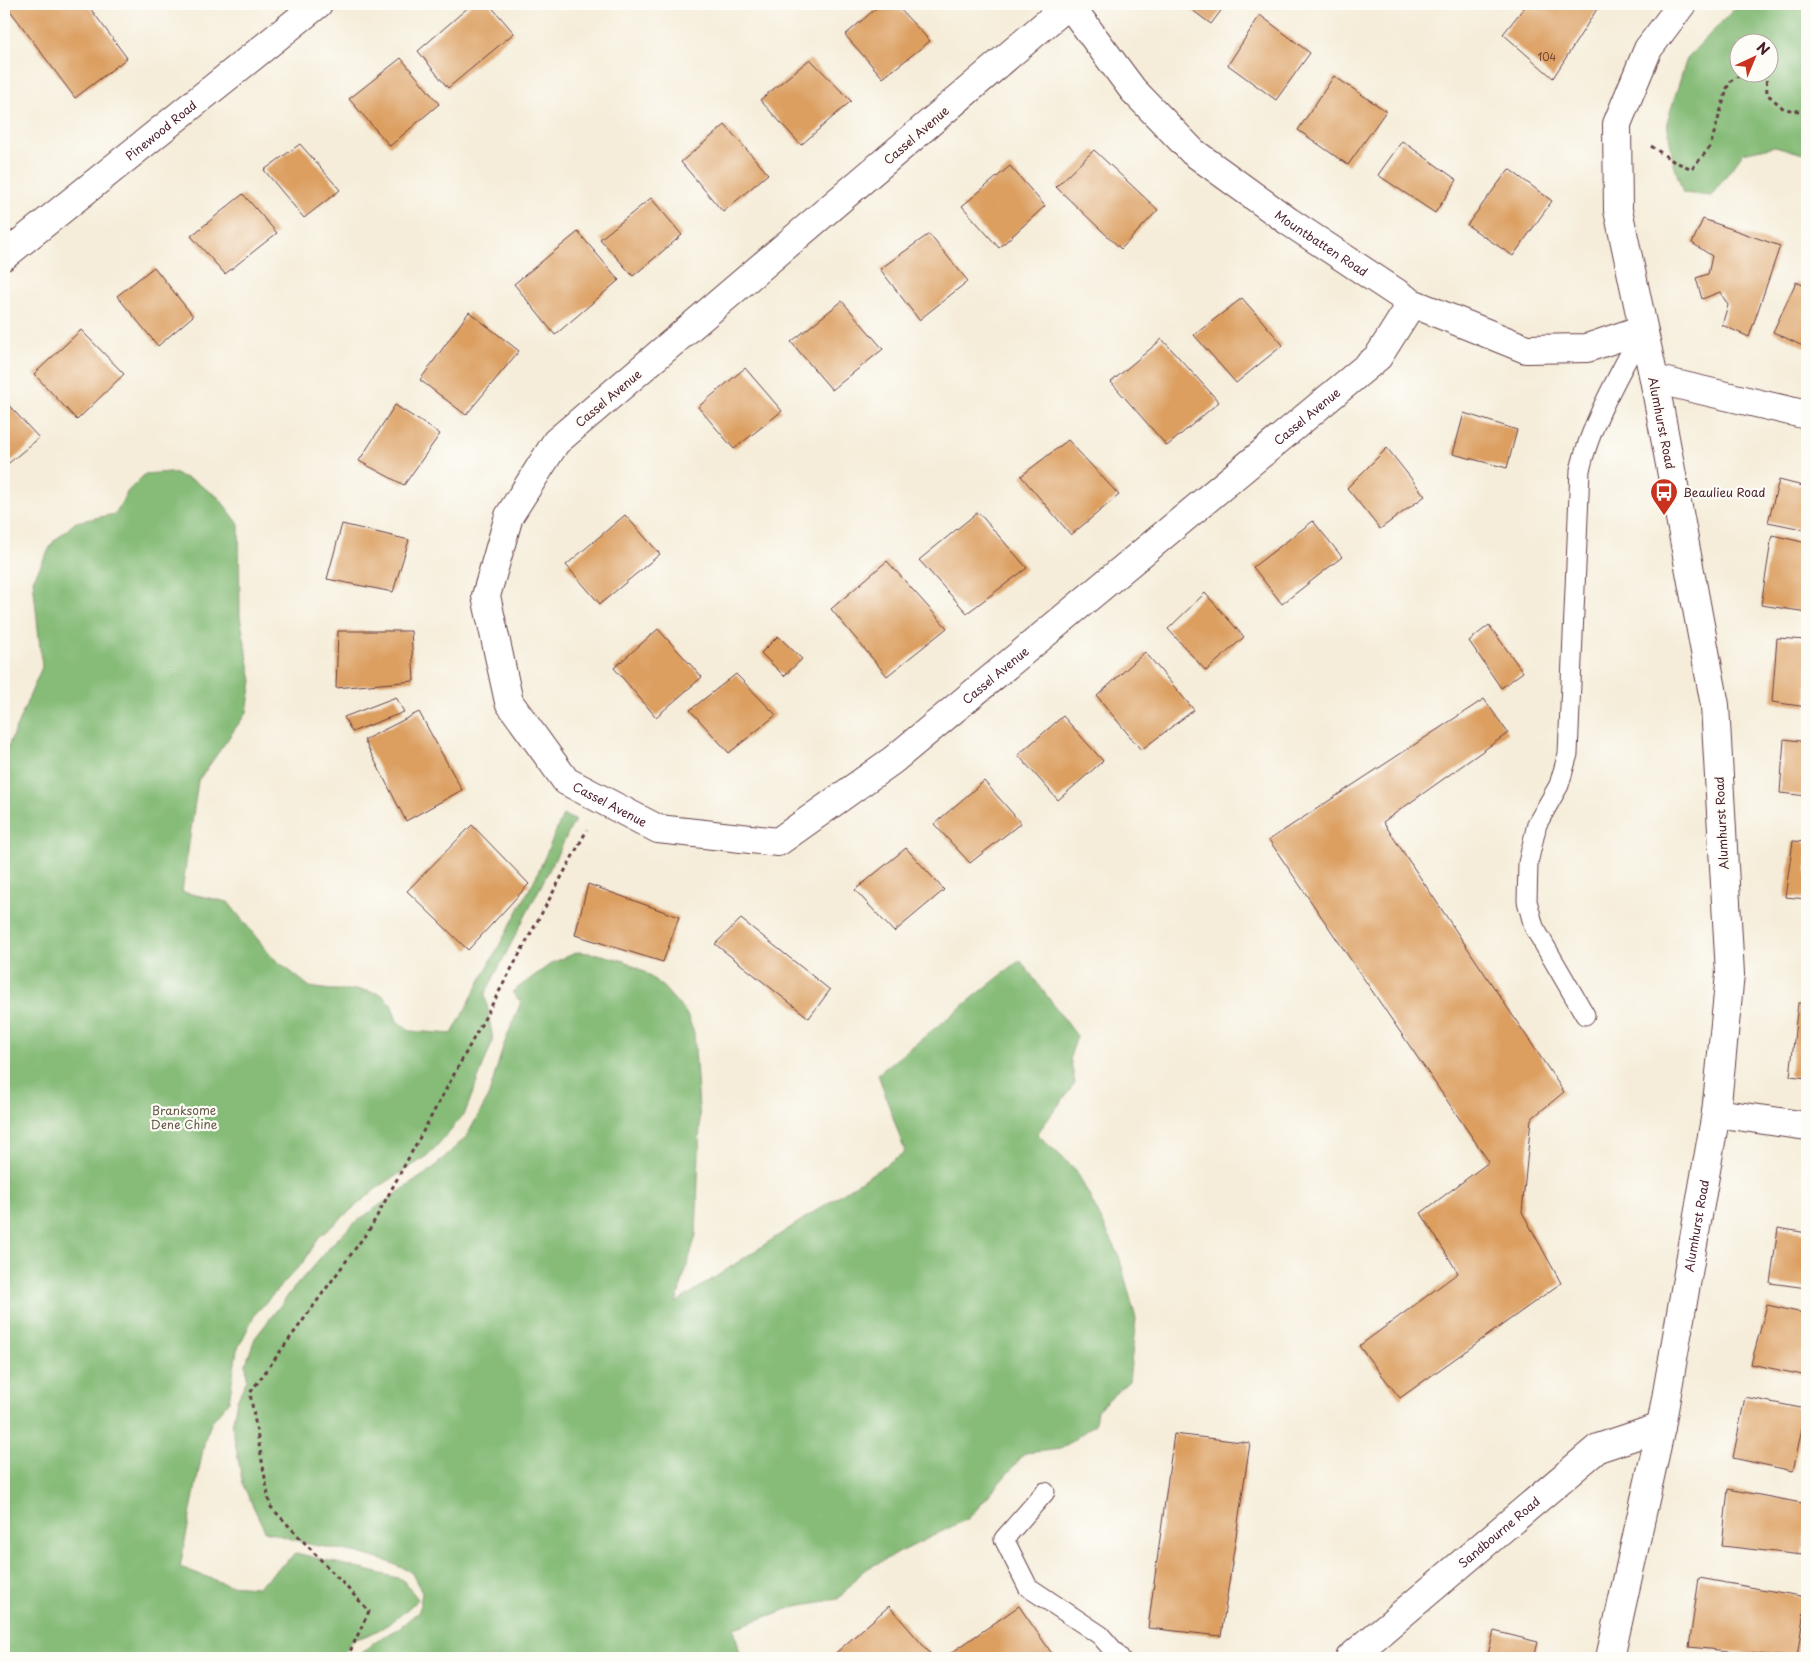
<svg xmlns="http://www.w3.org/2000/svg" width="1811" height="1662" font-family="'Playpen Sans',sans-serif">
<rect width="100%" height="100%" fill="#fdfcf7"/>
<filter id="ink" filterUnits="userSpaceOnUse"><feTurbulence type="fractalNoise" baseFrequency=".02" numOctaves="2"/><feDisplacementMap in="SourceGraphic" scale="10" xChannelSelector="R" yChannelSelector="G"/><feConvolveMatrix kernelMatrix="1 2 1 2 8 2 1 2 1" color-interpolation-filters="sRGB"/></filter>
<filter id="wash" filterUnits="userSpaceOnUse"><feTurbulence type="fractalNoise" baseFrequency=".0096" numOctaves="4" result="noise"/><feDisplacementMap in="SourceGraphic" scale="20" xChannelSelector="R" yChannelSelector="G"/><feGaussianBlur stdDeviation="1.12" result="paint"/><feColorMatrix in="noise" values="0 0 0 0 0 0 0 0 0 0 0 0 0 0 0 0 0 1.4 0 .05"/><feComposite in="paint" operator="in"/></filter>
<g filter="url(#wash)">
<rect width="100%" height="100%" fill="#f5edd9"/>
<path fill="#86bc78" stroke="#686e52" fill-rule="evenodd" d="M1739 4H1807V155L1775 146 1743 153 1711 196 1683 193 1673 161 1667 122 1687 58ZM1738 42H1768V72H1738Z
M170 472 194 481 218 497 239 524 240 617 252 681 247 712 198 781 182 892 228 902 271 956 310 987 330 990H361L381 994 391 1004 397 1021 410 1031 452 1034 537 875 563 815 575 820 485 994 493 1040 465 1113 429 1155 377 1188 319 1237 305 1260 255 1314 237 1350 229 1401 212 1421 205 1439 180 1567 228 1585 257 1587 296 1553 402 1579 418 1599C399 1618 379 1634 352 1640L342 1658H4V756L42 667 33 580 53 542 76 522 115 514 128 491 145 474Z
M578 952 598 954 625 961 646 973 663 987 686 1013 694 1033 700 1124 696 1235 676 1303 905 1152 878 1074 1020 960 1077 1036 1070 1057 1075 1083 1037 1134 1076 1170 1118 1253 1136 1319 1129 1381 1097 1410 1095 1424 1061 1449 1025 1453 969 1518 864 1570 838 1599 796 1606 734 1628 741 1658H357L374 1642 399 1628 419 1611 422 1592 411 1572 389 1562 359 1553 308 1544 265 1531 243 1485 232 1426 237 1400 247 1379 246 1363 255 1338 293 1289 336 1240 357 1221 432 1169 466 1137 488 1098 503 1047 521 1002 512 992 552 963Z"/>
<g id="blocks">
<path fill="#dc9f60" d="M16 4H87L127 58 75 98 9 9Z
M472 4H489L514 33 448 88 418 51Z
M881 4H895L930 41 883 78 845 35Z
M1184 4H1226L1211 24Z
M1527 4H1589L1597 9 1553 78 1503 34Z
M1260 15 1310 53 1276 100 1228 65Z
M401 58 439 104 390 146 349 99Z
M810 59 851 101 801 145 760 100Z
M1334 76 1386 111 1348 165 1298 130Z
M725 125 768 174 723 212 681 162Z
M1402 141 1457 180 1435 213 1378 175Z
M300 144 340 190 304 218 264 170Z
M1094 150 1158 210 1121 249 1056 187Z
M1010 166 1045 206 999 248 962 206Z
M1509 169 1552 201 1513 256 1467 225Z
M243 194 277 233 225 274 191 236Z
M651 198 682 235 633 276 600 239Z
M1703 219 1780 246 1749 337 1722 325 1728 305 1720 292 1702 299 1696 278 1708 274 1712 256 1692 243Z
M578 232 619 280 555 335 514 284Z
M929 234 968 281 919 320 880 269Z
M154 267 193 316 158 346 117 296Z
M1796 282 1807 287V348L1773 332Z
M1242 298 1283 345 1236 383 1194 335Z
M842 301 883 349 832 390 791 342Z
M469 312 519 351 466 415 420 380Z
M81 330 124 374 77 420 34 374Z
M1162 339 1219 402 1167 446 1111 382Z
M745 368 782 411 734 449 698 407Z
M4 400 39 438 4 467Z
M395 405 440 434 404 485 359 461Z
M1464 413 1517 430 1507 468 1453 454Z
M1068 440 1119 495 1071 535 1021 476Z
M1387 448 1425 496 1380 529 1347 488Z
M1779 480 1807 487V530L1768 522Z
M978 512 1027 568 967 613 919 560Z
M625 515 660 554 600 604 566 565Z
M1313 521 1342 557 1282 604 1253 567Z
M342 524 409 540 393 592 327 579Z
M1772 535 1807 543V612L1761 605Z
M887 561 947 628 887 676 831 609Z
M1205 593 1244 637 1206 671 1168 629Z
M1489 625 1523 672 1501 688 1469 641Z
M658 629 702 677 656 717 614 668Z
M338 631H411L414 681 336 688Z
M778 636 802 659 784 676 761 653Z
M1777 638 1807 640V707L1772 702Z
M1145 652 1194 710 1141 750 1097 696Z
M736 674 776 715 729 753 690 710Z
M396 697 404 712 352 732 344 717Z
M1484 699 1508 733 1383 822 1564 1092 1531 1119 1522 1212 1561 1283 1400 1398 1359 1346 1458 1273 1421 1213 1489 1162 1269 840Z
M419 712 462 790 406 821 364 740Z
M1063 716 1103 761 1058 800 1018 755Z
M1784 739 1807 742V796L1780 793Z
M984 781 1021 823 970 863 934 824Z
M472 825 529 884 468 950 407 891Z
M1793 841 1807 842V899L1785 897Z
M906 848 944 890 894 932 855 890Z
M588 884 679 917 663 962 575 935Z
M741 919 830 990 809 1018 715 944Z
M1806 960H1807V987L1804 986Z
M1798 1003 1807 1004V1078L1790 1076Z
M1778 1228 1807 1233V1288L1770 1283Z
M1767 1305 1807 1314V1376L1751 1364Z
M1745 1397 1806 1409 1793 1471 1733 1458Z
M1174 1434 1250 1443 1221 1636 1148 1628Z
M1728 1489 1807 1504 1802 1555 1722 1546Z
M1699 1578 1806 1597 1797 1658 1689 1647Z
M889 1606 934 1658H830Z
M1019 1606 1055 1658H944Z
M1494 1631 1538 1642 1534 1658H1487Z"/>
</g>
</g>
<g filter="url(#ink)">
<use href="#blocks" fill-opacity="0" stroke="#643e45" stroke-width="1"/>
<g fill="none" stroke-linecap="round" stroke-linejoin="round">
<g stroke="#643e45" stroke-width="21">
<path id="service" d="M1585 1015 1534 927 1527 901 1528 863 1537 824 1559 785 1568 754 1580 470C1592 420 1619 375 1643 329
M1045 1492 1004 1539 1028 1587 1100 1635 1120 1658"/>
</g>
<g stroke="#643e45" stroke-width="30">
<g id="minor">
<path id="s1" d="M1069 4 556 442 509 516 486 596 509 702 566 781 658 829 778 842 893 760 1378 357 1412 303"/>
<path id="s2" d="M1069 4 1133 90 1193 152 1288 221 1412 303 1526 349 1587 348 1643 329"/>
<path id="s3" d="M4 256 318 4"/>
<path d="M1654 379 1807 415"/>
<path d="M1716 1113 1807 1126"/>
<path id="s4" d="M1350 1658 1598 1448 1661 1427"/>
<path id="s5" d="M1610 1658 1661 1427 1716 1113 1730 974 1715 705 1654 379 1618 210 1617 124 1648 49 1682 4"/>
</g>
</g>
<path stroke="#643e45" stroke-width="3" stroke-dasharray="4 4" stroke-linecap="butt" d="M1766 72 1767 94 1784 109 1807 112
M1651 146 1673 161 1692 169 1710 147 1729 82 1745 72
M347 1658 369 1611 270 1506 250 1393 371 1227 587 830"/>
<use href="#service" stroke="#fff" stroke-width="19"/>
<use href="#minor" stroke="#fff" stroke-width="28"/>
</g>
</g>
<defs>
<g id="bus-pin" transform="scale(1.4375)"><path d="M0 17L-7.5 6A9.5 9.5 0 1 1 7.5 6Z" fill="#c8321e" stroke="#fdfcf7"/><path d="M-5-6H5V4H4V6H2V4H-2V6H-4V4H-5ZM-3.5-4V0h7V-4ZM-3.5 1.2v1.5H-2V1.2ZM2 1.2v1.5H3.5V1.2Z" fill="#fff"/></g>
</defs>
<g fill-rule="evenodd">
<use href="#bus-pin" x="1664" y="492"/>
</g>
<g text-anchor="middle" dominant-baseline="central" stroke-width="4.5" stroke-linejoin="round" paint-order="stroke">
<g font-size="10" fill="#6e3f38">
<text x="1547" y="56">104</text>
</g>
<g font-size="12" fill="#4a1f2b" stroke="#fdfcf7">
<text stroke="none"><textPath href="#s3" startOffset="201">Pinewood Road</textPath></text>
<text transform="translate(916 135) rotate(-41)">Cassel Avenue</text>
<text stroke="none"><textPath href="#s2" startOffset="351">Mountbatten Road</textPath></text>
<text transform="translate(608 398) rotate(-40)">Cassel Avenue</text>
<text stroke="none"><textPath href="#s1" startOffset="1955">Cassel Avenue</textPath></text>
<text transform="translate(1662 423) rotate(79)">Alumhurst Road</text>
<text stroke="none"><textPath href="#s1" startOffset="1550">Cassel Avenue</textPath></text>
<text stroke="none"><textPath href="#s1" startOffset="1101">Cassel Avenue</textPath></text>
<text transform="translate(1721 823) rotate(-93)">Alumhurst Road</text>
<text stroke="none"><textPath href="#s5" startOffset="441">Alumhurst Road</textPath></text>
<text stroke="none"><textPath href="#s4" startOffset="195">Sandbourne Road</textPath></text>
</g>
<g font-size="12" fill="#4a1f2b" stroke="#fdfcf7" text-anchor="start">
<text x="1683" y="492">Beaulieu Road</text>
</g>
<g font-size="12" fill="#665848" stroke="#fdfcf7">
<text x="184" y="1110">Branksome<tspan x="184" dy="14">Dene Chine</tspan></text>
</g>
</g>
<rect width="1811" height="1662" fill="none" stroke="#fdfcf7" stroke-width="20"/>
<g transform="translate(1754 58) rotate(44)"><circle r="24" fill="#fdfcf7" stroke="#b5a4a5"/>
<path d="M0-4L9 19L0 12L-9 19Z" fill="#c8321e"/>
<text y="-8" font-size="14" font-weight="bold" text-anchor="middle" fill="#4a1f2b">N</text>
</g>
</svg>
